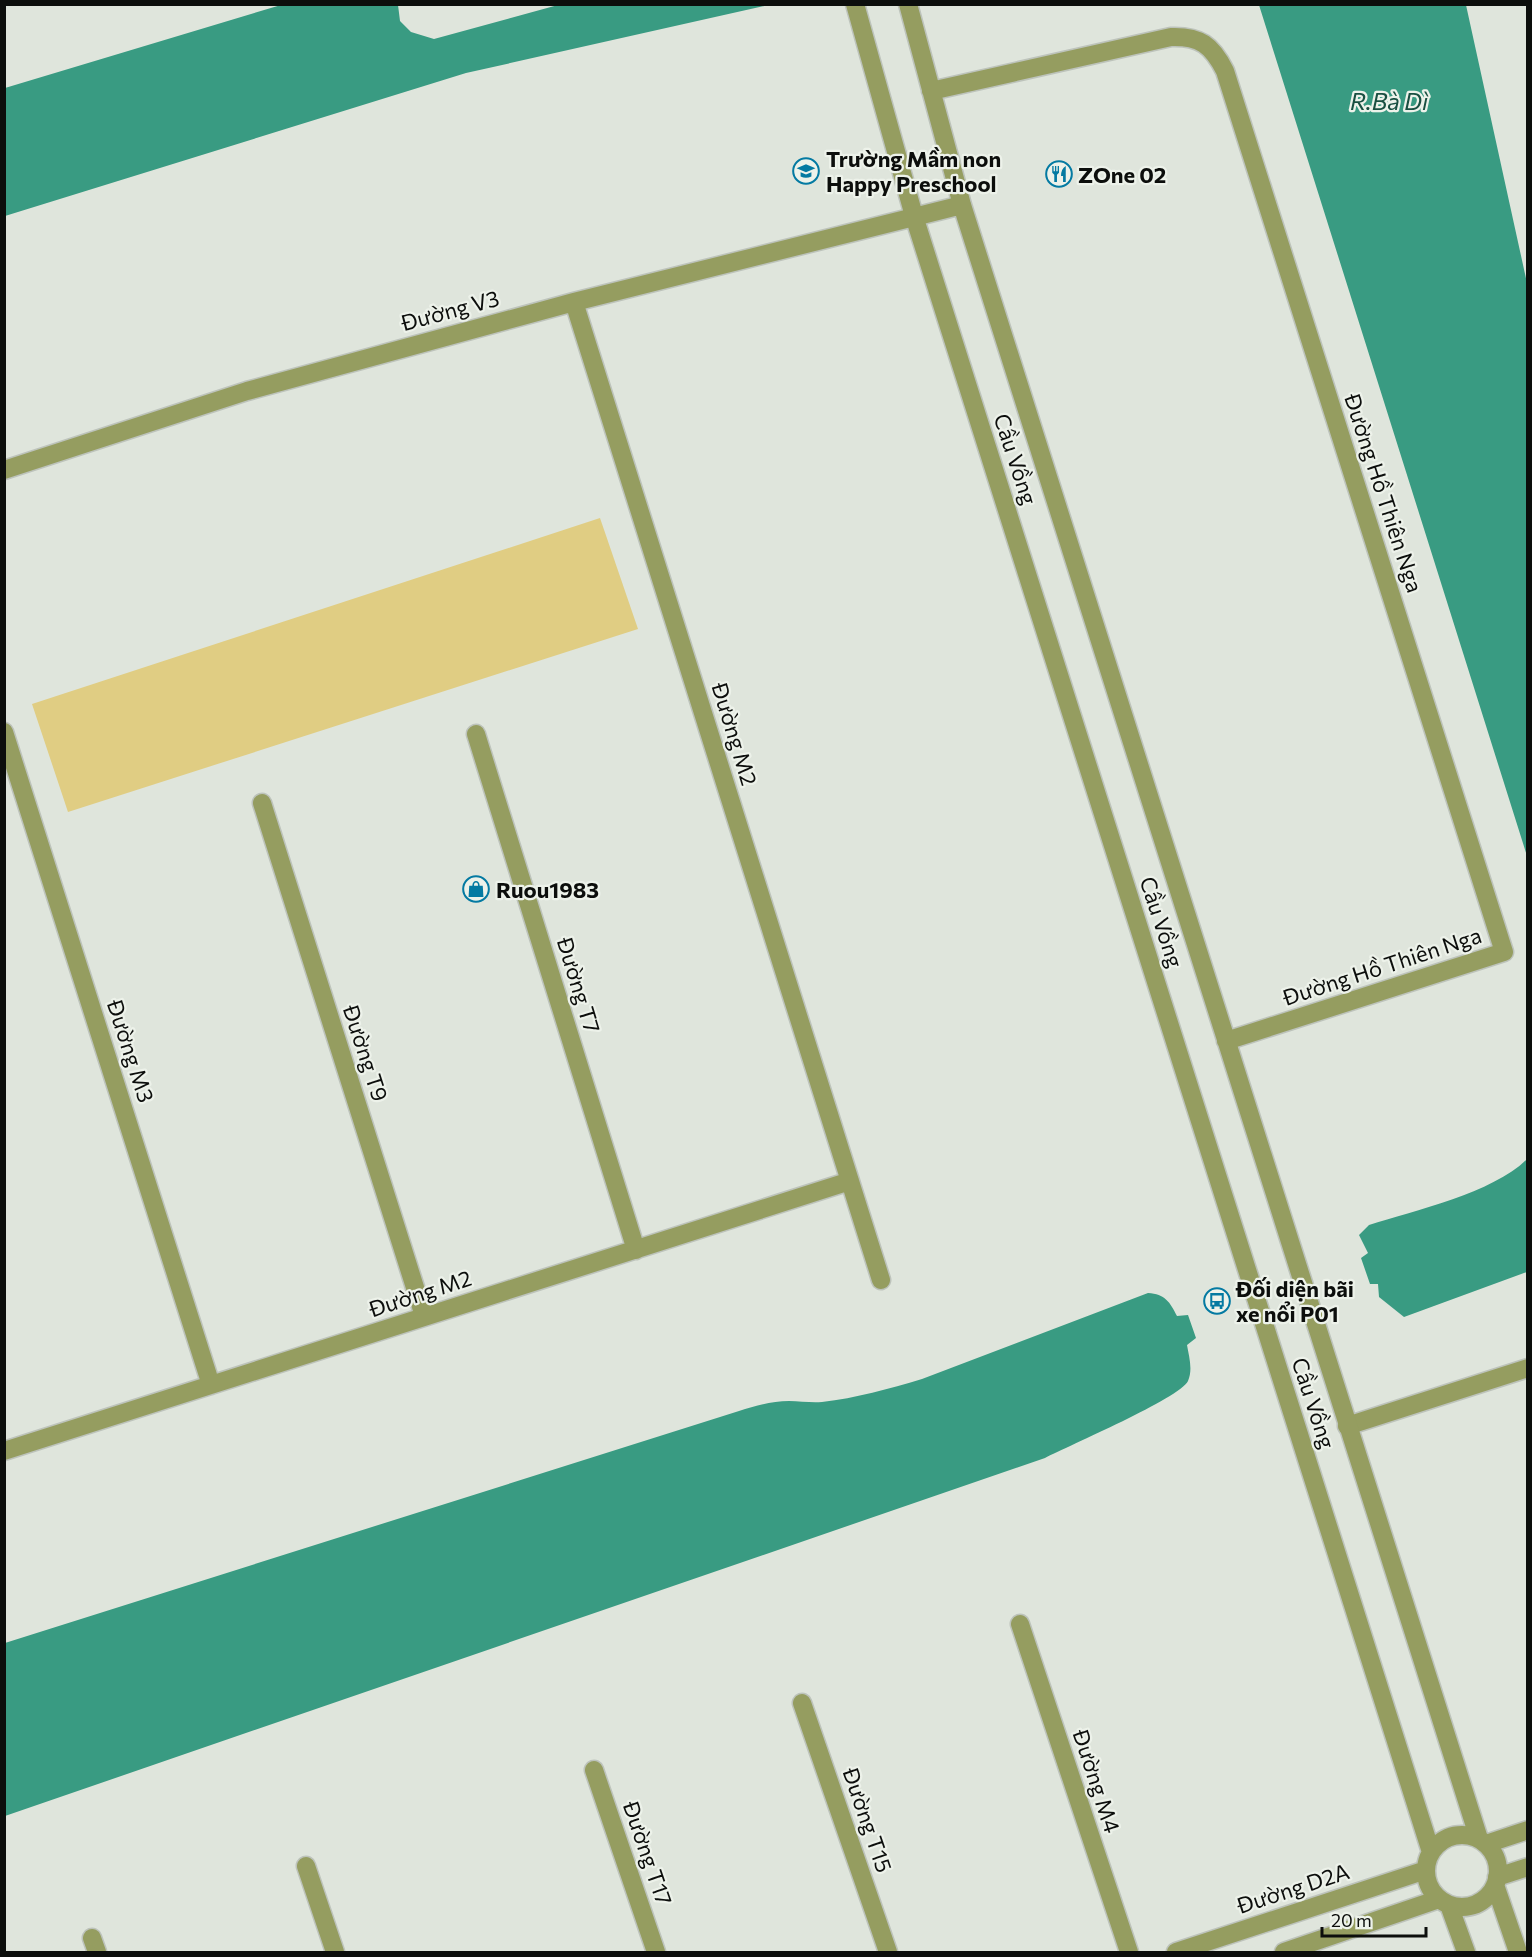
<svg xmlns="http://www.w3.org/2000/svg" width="1532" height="1957" font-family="Commissioner,sans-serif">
<rect width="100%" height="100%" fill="#dfe5dc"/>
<path fill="#e0cd83" d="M600 518 638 629 68 812 32 704Z"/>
<path fill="#399b82" d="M281 5H398L400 21 411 32 434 39 558 5H769L466 73 5 216V88Z
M1259 5H1466L1527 283V856Z
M1527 1159V1272L1404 1317 1379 1297 1378 1284H1370L1361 1258 1368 1253 1359 1235 1369 1225C1414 1211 1495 1192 1527 1159Z
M1148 1293C1165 1294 1170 1302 1177 1316L1188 1315 1196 1338 1187 1345C1189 1357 1193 1369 1188 1381 1180 1398 1068 1446 1045 1458L5 1816V1643L739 1411C755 1406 772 1401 789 1401 800 1401 811 1403 822 1402 856 1398 889 1389 922 1379Z"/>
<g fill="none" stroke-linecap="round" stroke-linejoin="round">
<g stroke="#bdc3bb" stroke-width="21">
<path id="lane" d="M1347 1426 1528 1368"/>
</g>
<g stroke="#bdc3bb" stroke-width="21">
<path id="street" d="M855 4 914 216 1431 1852
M908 4 962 205 1479 1839
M931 91 1171 37C1200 36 1212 45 1225 71L1504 952 1226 1041
M574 302 881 1280
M4 470 247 391 574 302 962 205
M4 732 211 1385
M476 734 636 1250
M262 803 424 1316
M4 1451 850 1181
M1020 1624 1129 1952
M802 1703 888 1952
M594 1770 656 1952
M1426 1871a36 36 0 1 1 72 0a36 36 0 1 1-72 0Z
M1486 1844 1528 1830
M306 1866 335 1952
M1497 1877 1528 1867
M1495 1885 1518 1952
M1449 1905 1466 1952
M92 1938 97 1952
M1176 1952 1426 1870
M1284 1952 1439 1899"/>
</g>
<use href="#lane" stroke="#959d60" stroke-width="18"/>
<use href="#street" stroke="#959d60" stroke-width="18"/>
</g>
<defs>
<g id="school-ring" transform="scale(1.35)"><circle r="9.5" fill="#edf2ea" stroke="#047aa2" stroke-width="1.5"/><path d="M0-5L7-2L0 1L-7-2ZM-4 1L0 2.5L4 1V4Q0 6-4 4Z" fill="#047aa2"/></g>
<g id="restaurant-ring" transform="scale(1.35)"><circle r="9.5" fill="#edf2ea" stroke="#047aa2" stroke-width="1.5"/><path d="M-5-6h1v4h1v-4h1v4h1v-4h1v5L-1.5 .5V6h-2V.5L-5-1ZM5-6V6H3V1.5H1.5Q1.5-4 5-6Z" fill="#047aa2"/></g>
<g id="shop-ring" transform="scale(1.35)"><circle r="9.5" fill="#edf2ea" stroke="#047aa2" stroke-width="1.5"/><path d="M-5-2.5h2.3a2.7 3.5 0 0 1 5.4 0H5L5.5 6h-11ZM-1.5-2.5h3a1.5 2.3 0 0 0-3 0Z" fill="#047aa2"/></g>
<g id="bus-ring" transform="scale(1.35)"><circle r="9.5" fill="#edf2ea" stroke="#047aa2" stroke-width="1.5"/><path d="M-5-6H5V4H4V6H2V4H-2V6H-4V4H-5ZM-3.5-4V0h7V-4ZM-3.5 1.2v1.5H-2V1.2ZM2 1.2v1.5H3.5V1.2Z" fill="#047aa2"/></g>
</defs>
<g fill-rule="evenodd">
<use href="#school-ring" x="806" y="171"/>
<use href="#restaurant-ring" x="1059" y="174"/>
<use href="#shop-ring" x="476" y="889"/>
<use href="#bus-ring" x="1217" y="1301"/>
</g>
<g text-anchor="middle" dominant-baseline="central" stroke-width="4.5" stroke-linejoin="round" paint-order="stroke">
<g font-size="22" font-weight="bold" fill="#0c0e0c" stroke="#edf2ea" text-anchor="start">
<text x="826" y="158">Trường Mầm non<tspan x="826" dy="25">Happy Preschool</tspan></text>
<text x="1078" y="174">ZOne 02</text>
<text x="496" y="889">Ruou1983</text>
<text x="1236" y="1288">Đối diện bãi<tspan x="1236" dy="25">xe nổi P01</tspan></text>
</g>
<g font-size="22" fill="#0c0e0c" stroke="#edf2ea">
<text transform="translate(450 310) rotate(-15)">Đường V3</text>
<text transform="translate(1016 459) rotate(72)">Cầu Vồng</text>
<text transform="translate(1384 493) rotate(72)">Đường Hồ Thiên Nga</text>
<text transform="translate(735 734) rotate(73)">Đường M2</text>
<text transform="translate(1162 922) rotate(72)">Cầu Vồng</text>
<text transform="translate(1382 966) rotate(-18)">Đường Hồ Thiên Nga</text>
<text transform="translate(579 985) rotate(73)">Đường T7</text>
<text transform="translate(131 1051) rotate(72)">Đường M3</text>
<text transform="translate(366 1053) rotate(72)">Đường T9</text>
<text transform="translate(420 1293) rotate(-18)">Đường M2</text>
<text transform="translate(1314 1403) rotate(72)">Cầu Vồng</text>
<text transform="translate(1097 1781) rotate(72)">Đường M4</text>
<text transform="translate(868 1820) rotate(71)">Đường T15</text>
<text transform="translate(648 1853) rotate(71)">Đường T17</text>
<text transform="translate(1293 1888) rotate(-18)">Đường D2A</text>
</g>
<g font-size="24" font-style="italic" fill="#194f41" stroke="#edf2ea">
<text x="1389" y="100">R.Bà Dì</text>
</g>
</g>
<rect width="1532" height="1957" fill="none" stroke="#0c0e0c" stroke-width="12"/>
<path d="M1322 1927v9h104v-9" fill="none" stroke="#0c0e0c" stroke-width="3"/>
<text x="1331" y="1927" font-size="18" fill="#0c0e0c" stroke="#edf2ea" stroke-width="4.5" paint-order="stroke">20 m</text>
</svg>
